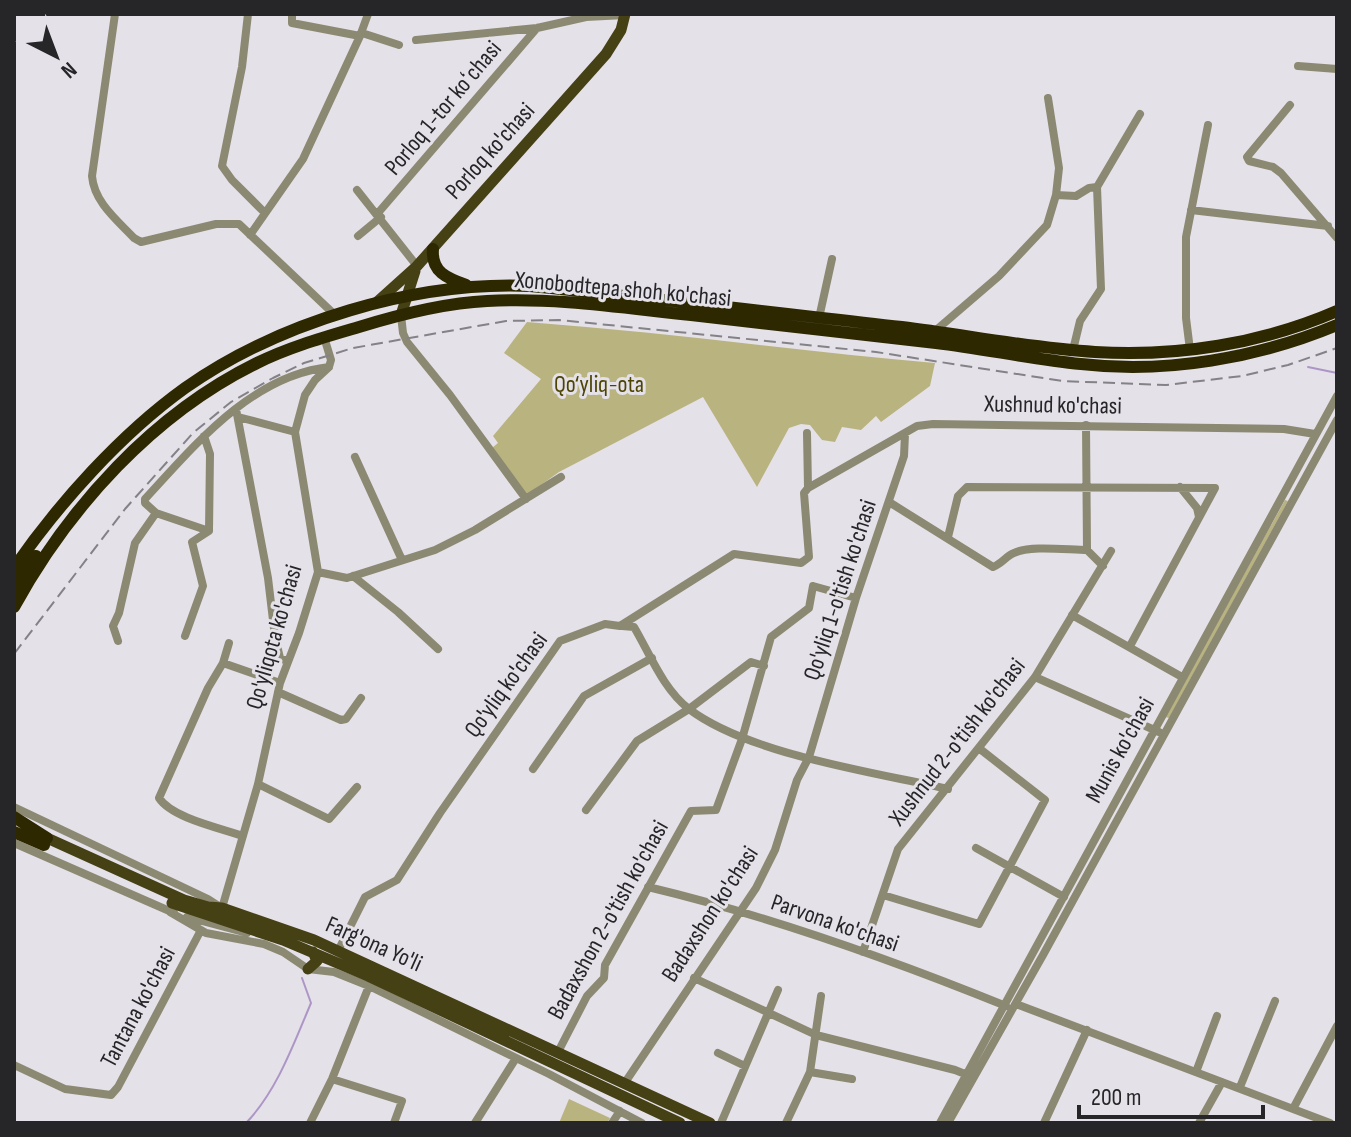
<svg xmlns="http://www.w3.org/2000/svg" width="1351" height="1137" font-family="'Sofia Sans Condensed',sans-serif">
<rect width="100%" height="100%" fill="#e4e1e9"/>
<path fill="#b9b380" d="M527 322C663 332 799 351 935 363L930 386 881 422 876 416 861 430 842 427 835 442 822 440 810 425 801 424 789 428 757 487 703 397 559 472 527 495 492 448 498 443 493 436 541 379 504 353Z
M1285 500 1288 501 1169 718 1165 717Z
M569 1099 610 1118 607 1123H559Z"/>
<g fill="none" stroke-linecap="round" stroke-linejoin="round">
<path stroke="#ad96c6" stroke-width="2" d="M1308 367 1337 373
M246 1123C277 1091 294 1043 311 1003L302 978"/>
<path stroke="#8c8972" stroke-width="8" d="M115 14 92 176C94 202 117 220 134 238L141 242 216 224H239L336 316
M248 14 242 67 222 166 232 180 265 213
M292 14V23L360 36
M362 33 399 45
M416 40 537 28 586 17 625 15
M1298 66 1337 69
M1290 105 1247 157 1249 161 1273 167 1281 173 1337 238
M357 190 417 266
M1056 195 1076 196 1089 188 1097 187
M1191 210 1328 226
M378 213 537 28
M250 235 303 159 360 36 368 14
M358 236 381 217
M401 315 403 333 407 342 450 395 526 499
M819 318 832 259
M935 331 999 276 1047 225 1056 195 1059 168 1048 98
M1073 350 1080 321 1101 289 1097 187 1140 114
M1190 350 1186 318V237L1208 125
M236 409 268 578 275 637 280 658 287 661
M238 417 295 432
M1086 425 1087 550
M355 457 402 560
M1180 487 1197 508 1199 517
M808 488 917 426 933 424 1284 429 1315 434
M889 502 993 567C1003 563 1006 556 1014 553 1030 545 1068 550 1087 550L1103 566
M209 531 156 513 145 503V499C195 445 251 376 329 367
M948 537 958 496 967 487 1215 488 1130 646
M318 572 347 578 435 550 475 530 561 477
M353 576 398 612 438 649
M1072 615 1182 677
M622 626 634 627C650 654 663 689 689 709 748 754 873 772 948 789
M185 636 203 586 192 542 209 531 210 454 204 436
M118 641 113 626 119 613 135 543 156 513
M229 643 223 663 208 688 159 798C172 818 220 828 243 836
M223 663 280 683
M1035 677 1159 732
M278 692 341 720 346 719 361 698
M533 769 584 696 652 658
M258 784 329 819 357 787
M14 807 208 899 222 908 258 784 280 683 299 633 318 572 295 432 305 395 315 380 329 367 331 360 324 337
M586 810 637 741 689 709 751 662 764 666
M14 843 174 913
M976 848 1064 897
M648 887C770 916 890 959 1006 1006
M883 895 979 924 1045 800 980 749
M170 912 206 933 264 944 283 952 308 969 334 972 369 986 549 1074 642 1123
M187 917 247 933
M338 951 365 897 397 880 440 813 560 641 605 624 620 626 734 554 801 563 809 557 804 493 808 488 807 433
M863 952 898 849 1035 677 1111 551
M694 978 816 1035 955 1070 970 1076
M1016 1004 1330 1123
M558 1052 587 996 604 978 605 965 691 811 716 810 742 739 771 637 809 608 813 586 856 598
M718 1053 745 1066
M14 1065 65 1089 111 1095 118 1087 201 930
M810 1072 852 1079
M1196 1072 1217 1016
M332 1079 402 1101 394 1123
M624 1084 756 888 775 850 797 780 809 757 856 598 904 456 905 434
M1240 1087 1275 1001
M1294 1107 1337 1026
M310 1123 332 1079 369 986
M475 1123 516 1058
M612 1123 620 1111
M721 1123 778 990
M786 1123 810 1072 821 996
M940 1123 1337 396
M948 1123 1043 955 1337 420
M1044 1123 1087 1030
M1199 1123 1222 1082"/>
<path stroke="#464015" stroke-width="11" d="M377 302 417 266 606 54 621 30 625 14
M401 315 415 271
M47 838 184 900 208 907 222 908 314 940 710 1123
M172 903 283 940 368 976 680 1123
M308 969 317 961 313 952"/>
<path stroke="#2d2800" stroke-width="12" d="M433 249C431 272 447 278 466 285
M14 568C59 503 121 434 185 388 279 322 415 281 530 286 654 298 778 313 902 327 966 335 1030 348 1095 352 1177 357 1261 344 1337 311
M14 587 36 556
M14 607C69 507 153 414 257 363 289 347 325 337 359 327 401 314 444 303 487 301 555 297 624 308 691 315 772 325 855 333 936 343 985 349 1032 359 1081 364 1166 374 1258 358 1337 325
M14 817 47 838
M14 832 44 845"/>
<path stroke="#848287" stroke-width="2" stroke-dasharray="12 6" stroke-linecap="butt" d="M14 654 125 509 193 433 231 402 273 378 304 363 353 348 506 321 559 320 876 352 1062 381 1166 385 1242 376 1288 365 1337 348"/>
</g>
<g text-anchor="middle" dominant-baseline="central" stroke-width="6" stroke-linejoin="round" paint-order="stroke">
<g font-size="24" fill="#262527" stroke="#e4e1e9">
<text transform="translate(443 108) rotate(-50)">Porloq 1-tor koʻchasi</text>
<text transform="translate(490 151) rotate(-48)">Porloq ko'chasi</text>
<text transform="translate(623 289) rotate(5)">Xonobodtepa shoh ko'chasi</text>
<text transform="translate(1053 405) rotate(1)">Xushnud ko'chasi</text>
<text transform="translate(840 590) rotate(-72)">Qo'yliq 1-o'tish ko'chasi</text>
<text transform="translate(274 637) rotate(-74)">Qo'yliqota ko'chasi</text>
<text transform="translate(506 685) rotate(-54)">Qo'yliq ko'chasi</text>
<text transform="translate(957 742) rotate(-52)">Xushnud 2-o'tish ko'chasi</text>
<text transform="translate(1120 750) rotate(-61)">Munis ko'chasi</text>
<text transform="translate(710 914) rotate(-57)">Badaxshon ko'chasi</text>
<text transform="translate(608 920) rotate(-61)">Badaxshon 2-o'tish ko'chasi</text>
<text transform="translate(835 923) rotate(19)">Parvona ko'chasi</text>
<text transform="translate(374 944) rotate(24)">Farg'ona Yo'li</text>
<text transform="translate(138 1007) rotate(-62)">Tantana ko'chasi</text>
</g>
<g font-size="24" fill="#4c4400" stroke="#e4e1e9">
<text x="599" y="384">Qo‘yliq-ota</text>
</g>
</g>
<rect width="1351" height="1137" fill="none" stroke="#262527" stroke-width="32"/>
<g transform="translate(56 56) rotate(138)" stroke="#e4e1e9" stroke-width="6" paint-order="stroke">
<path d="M0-6L14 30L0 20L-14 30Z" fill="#262527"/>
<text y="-12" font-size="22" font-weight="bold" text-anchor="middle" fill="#262527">N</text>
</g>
<path d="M1079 1105v12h184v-12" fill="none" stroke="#262527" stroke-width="4"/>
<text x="1091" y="1105" font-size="24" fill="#262527" stroke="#e4e1e9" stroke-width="6" paint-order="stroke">200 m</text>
</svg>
